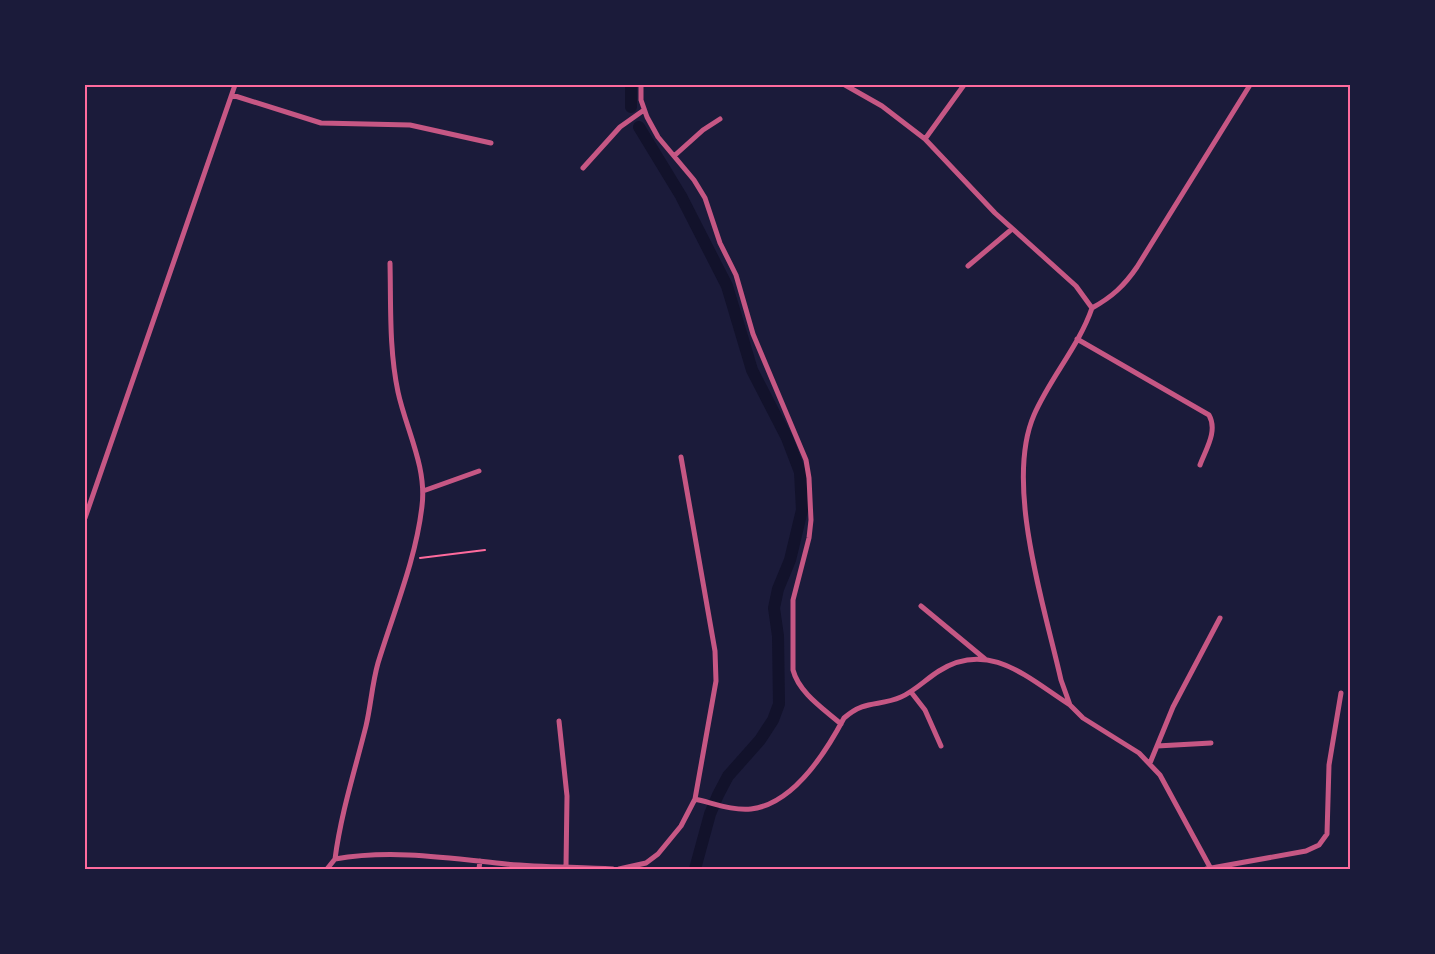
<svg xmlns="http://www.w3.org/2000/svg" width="1435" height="954" font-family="'Work Sans',sans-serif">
<rect width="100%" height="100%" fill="#1b1b3a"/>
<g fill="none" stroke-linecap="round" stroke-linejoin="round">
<path stroke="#12122b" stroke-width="12" d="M631 107V85
M639 127 681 196 727 286 752 370 787 438 800 472 802 510 790 560 778 589 774 608 778 636 779 704 773 720 760 740 728 776 718 795 710 814 695 869"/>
<path stroke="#ff6b9d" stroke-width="2" d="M420 558 485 550"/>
<path stroke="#c65784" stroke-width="5" d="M641 85V100L647 117 658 137 694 180 705 198 720 243 736 275 753 334 806 460 809 478 811 520 809 538 793 600V670C799 693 824 709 841 724
M845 85 882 106 925 139 995 213 1076 286 1092 308C1079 346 1050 378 1034 415 1004 484 1045 608 1061 680L1070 705 1083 718 1139 753 1160 775 1211 869
M232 95 321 123 410 125 491 143
M925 139 964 85
M674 156 703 130 720 119
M583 168 620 127 644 110
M968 266 1012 229
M1092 308C1112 297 1124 286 1137 267L1250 85
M1077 339 1209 415C1218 431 1206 449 1200 465
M423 491 479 471
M85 518 235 85
M921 606 985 659
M911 692 925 710 941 746
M559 721 567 796 566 867
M1157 746 1211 743
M1150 763 1173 707 1220 618
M695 799C713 803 733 811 751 809 794 804 826 752 844 718 866 699 878 707 901 697 915 691 926 679 939 671 989 639 1029 679 1070 705
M335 859C341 813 355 770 366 726 371 705 372 684 378 663 394 611 416 559 422 506 427 467 406 429 398 392 389 349 391 306 390 263
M327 869 335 859C391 849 449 858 506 864 541 867 577 867 613 869
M479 869 480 861
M619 869 646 863 658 854 681 826 695 799 716 681 715 651 681 457
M1206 869 1306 851 1319 845 1327 834 1329 765 1341 693"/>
</g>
<rect width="1435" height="954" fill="none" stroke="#1b1b3a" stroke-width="172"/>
<rect x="86" y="86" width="1263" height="782" fill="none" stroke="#ff6b9d" stroke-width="2"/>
</svg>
